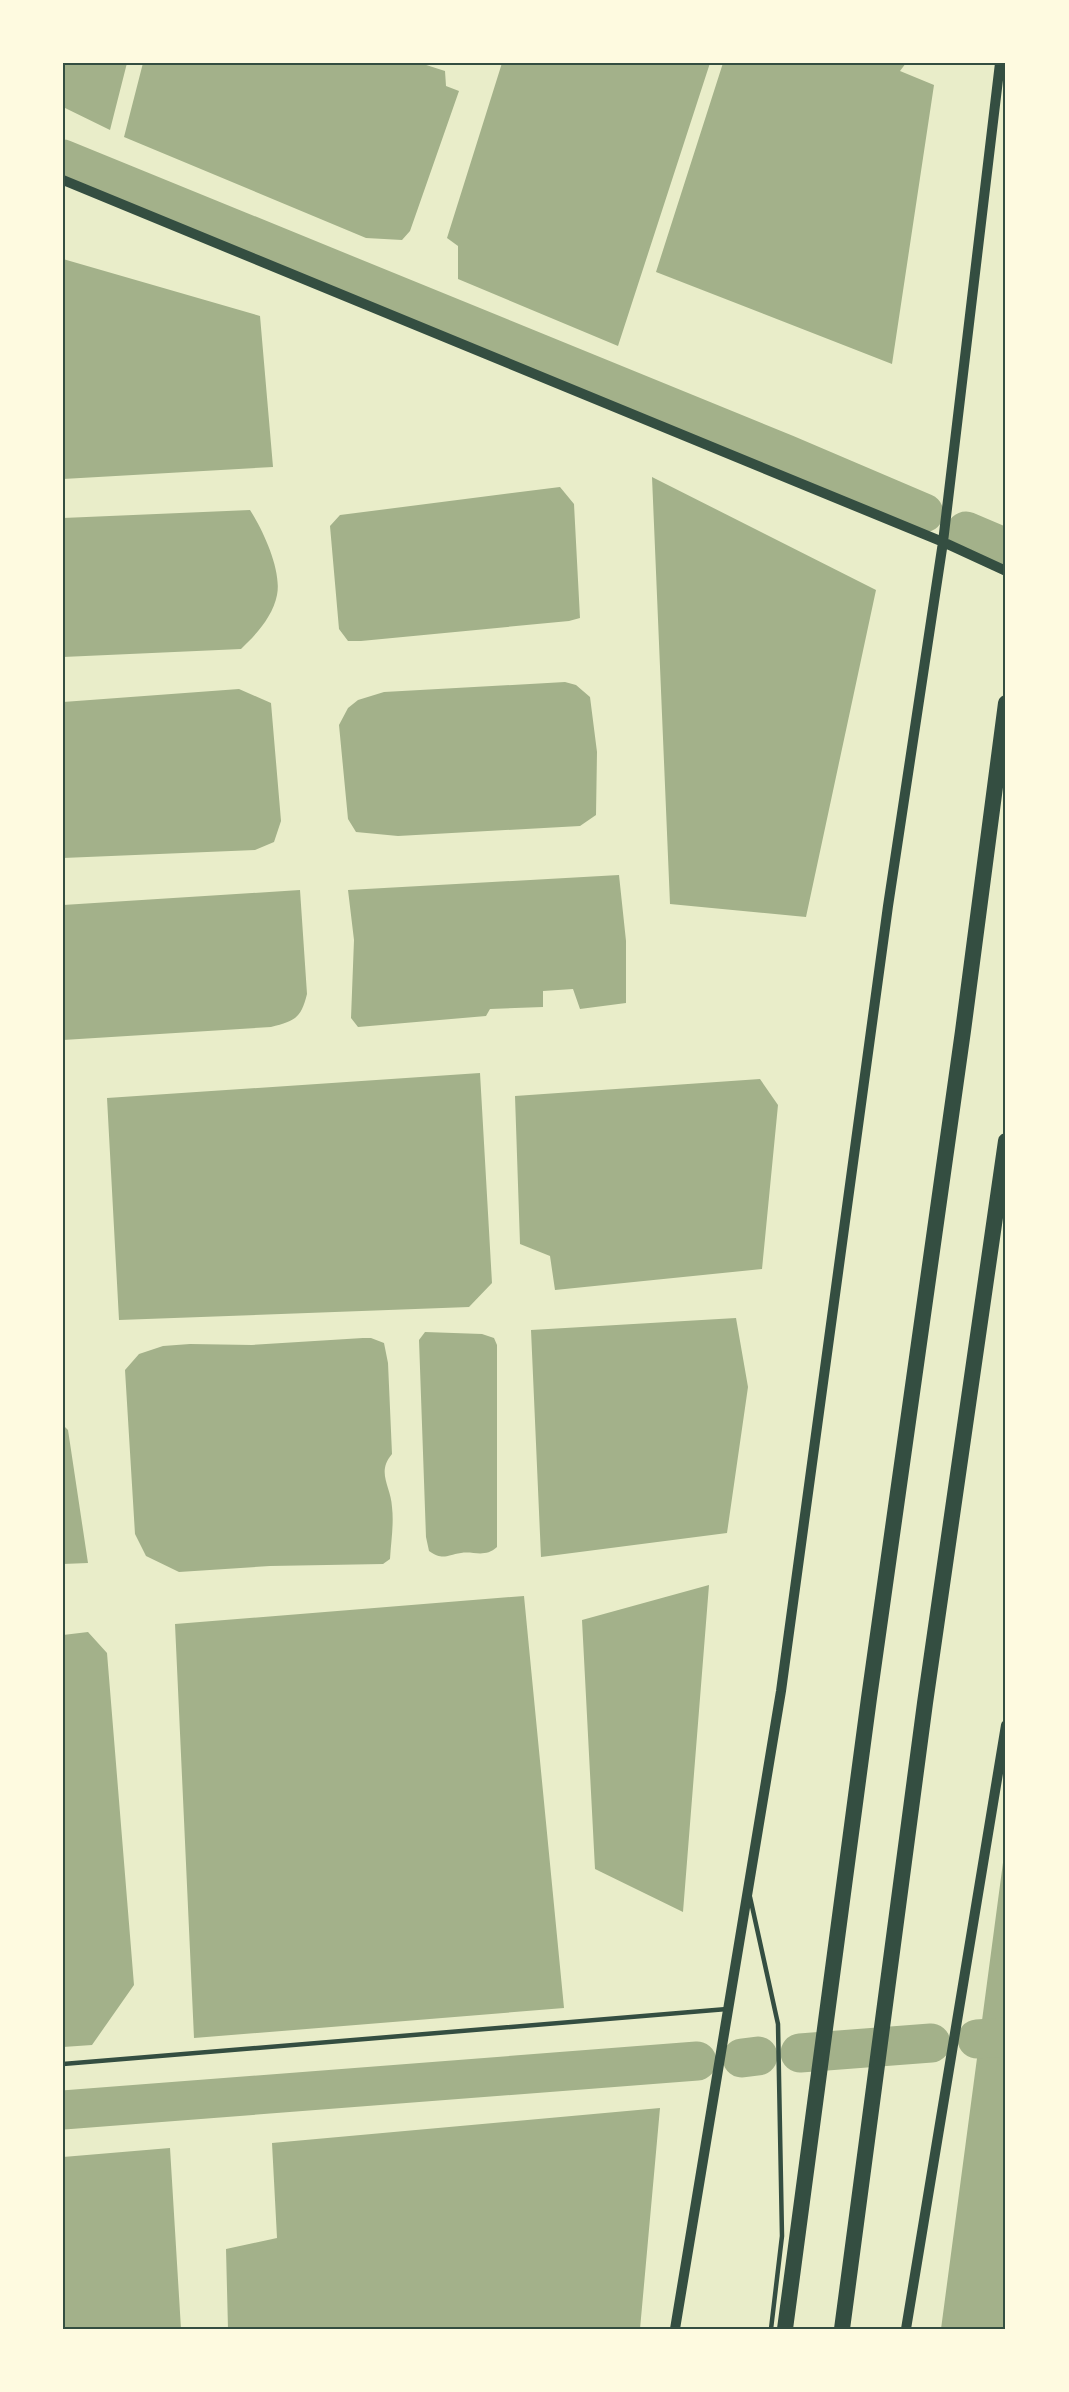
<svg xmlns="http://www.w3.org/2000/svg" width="1069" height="2392" font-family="Manrope,sans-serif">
<rect width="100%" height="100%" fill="#e9edc9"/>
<path fill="#a3b18a" d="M63 63H127L110 130 63 107Z
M143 63H420L445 71 446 86 459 91 410 231 402 240 366 238 124 137Z
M502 63H710L618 346 458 279V246L447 238Z
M723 63H906L900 71 934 85 892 364 656 272Z
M63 259 260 316 273 467 63 479Z
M652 477 876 590 806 917 670 904Z
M560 487 574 504 580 618 569 621 361 641H348L339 629 330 526 340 515Z
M250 510C263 530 282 571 277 595 273 616 256 635 241 649L63 657V518Z
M565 682 576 685 590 697 597 752 596 815 580 826 398 836 356 832 348 819 339 725 348 708 358 700 384 692Z
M239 689 271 703 281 821 274 842 255 850 63 858V702Z
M619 875 626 941V1003L580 1009 573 989 543 991V1007L490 1009 486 1016 358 1027 351 1018 354 940 348 890Z
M300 890 307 994C301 1019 294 1021 271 1027L63 1040V905Z
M480 1073 492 1283 469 1307 119 1320 107 1098Z
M760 1079 778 1105 762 1269 555 1290 550 1256 520 1244 515 1096Z
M736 1318 748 1387 727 1533 541 1557 531 1330Z
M425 1332 482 1334 494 1338 497 1345V1547C485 1558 474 1551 461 1553 446 1555 444 1561 429 1551L426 1537 419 1340Z
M363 1338H371L384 1343 388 1363 392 1454C376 1473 391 1486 392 1507 394 1524 391 1542 390 1559L383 1564 270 1566 179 1572 146 1556 135 1534 125 1370 139 1354 163 1346 190 1344 252 1345Z
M63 1425 68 1430 88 1563 63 1564Z
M709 1585 683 1912 595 1869 582 1620Z
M524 1596 564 2008 194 2038 175 1624Z
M88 1632 107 1653 134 1985 92 2045 63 2047V1635Z
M1006 1840V2329H941Z
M660 2108 640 2329H228L226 2249 277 2238 272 2143Z
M170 2148 181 2329H63V2157Z"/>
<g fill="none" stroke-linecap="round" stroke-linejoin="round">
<path stroke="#a3b18a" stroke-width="39" d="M63 159 786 454 924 513
M966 531 1006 548
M977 2039 1006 2037
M800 2053 931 2043
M742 2058 758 2056
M63 2110 697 2061"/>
<path stroke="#344e41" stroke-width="4.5" d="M750 1897 778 2024 782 2236 771 2329
M63 2064 727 2009"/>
<path stroke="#344e41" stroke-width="10" d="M63 180 943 542 1006 571
M675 2329 781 1691 888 906 943 542 1000 63
M906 2329 1006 1725"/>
<path stroke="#344e41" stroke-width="16" d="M785 2329 869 1698 963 1031 1006 703
M842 2329 925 1703 1006 1141"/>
</g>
<rect width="1069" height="2392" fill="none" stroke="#fefae0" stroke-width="129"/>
<rect x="64" y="64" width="940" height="2264" fill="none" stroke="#344e41" stroke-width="2"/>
</svg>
